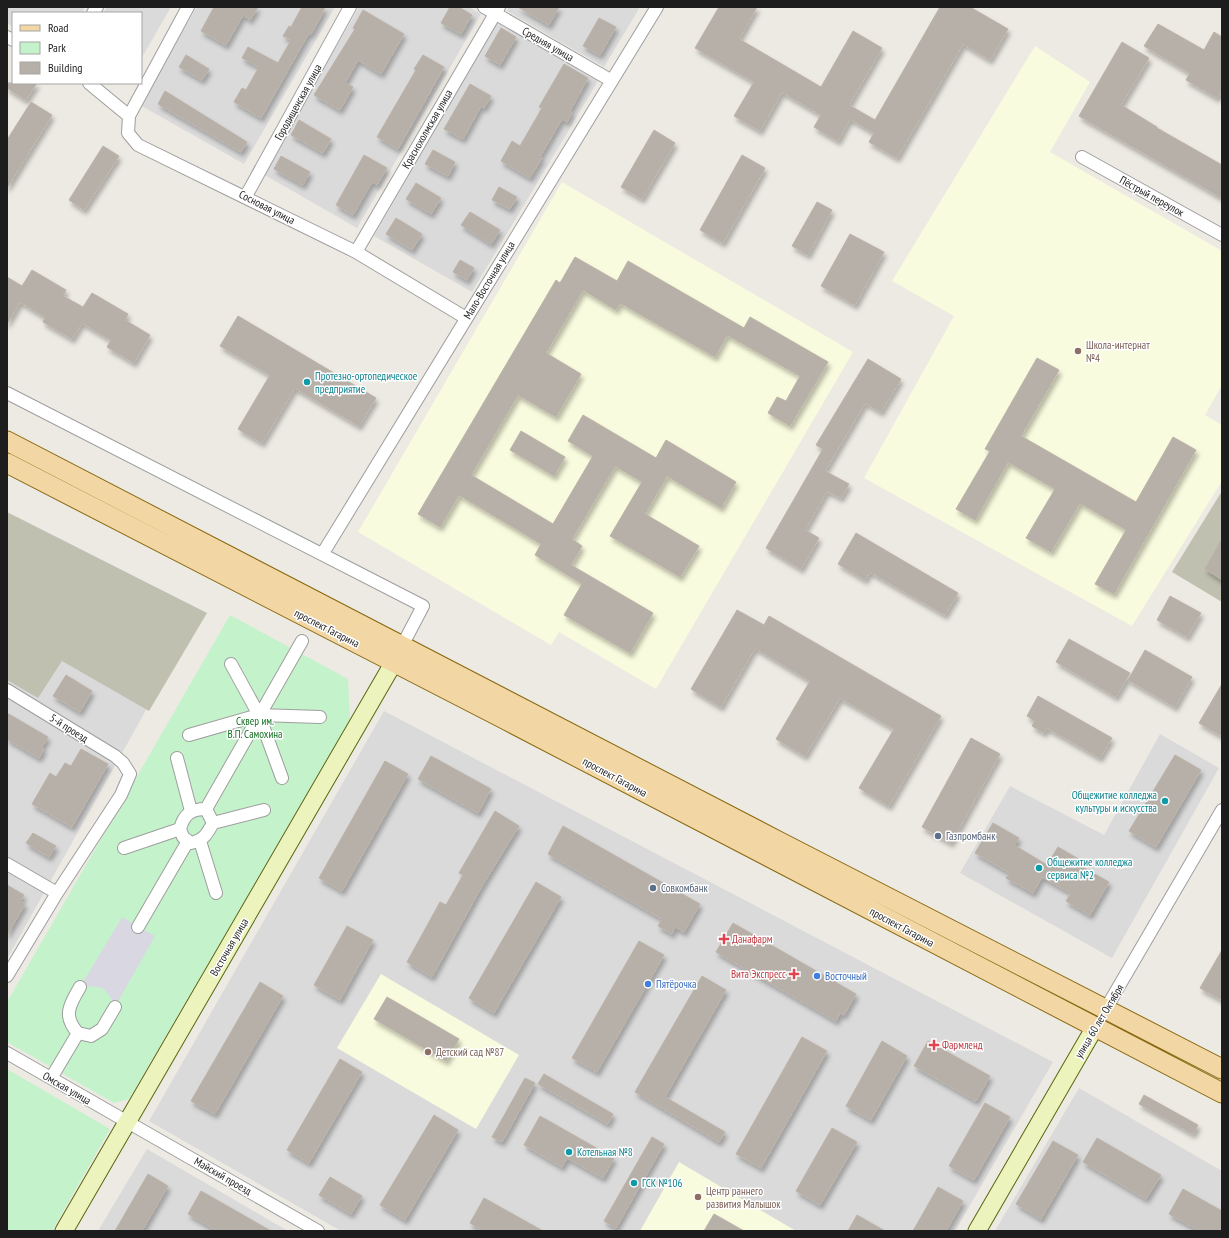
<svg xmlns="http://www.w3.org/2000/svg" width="1229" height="1238" font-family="'PT Sans Narrow',sans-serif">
<defs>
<filter id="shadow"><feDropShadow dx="2.5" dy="4.5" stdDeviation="2" flood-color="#0004"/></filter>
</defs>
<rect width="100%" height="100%" fill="#edeae3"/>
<path fill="#dbdada" d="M7 7H85L82 13H13V27L7 23Z
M107 7H171L141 59V13H103Z
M197 7H335L244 164 140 105Z
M359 7H469L481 14 357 228 263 174Z
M509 7H640L604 67 507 11Z
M497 22 598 81 472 292 374 236Z
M7 518 198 617 7 959Z
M384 711 1053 1062 955 1231H341L149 1121Z
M1160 734 1219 768 1112 958 960 873 1010 786 1104 835Z
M1079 1088 1222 1171V1231H995Z
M147 1149 288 1231H98Z"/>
<path fill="#f9fbde" d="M1035 46 1090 82 1050 152 1222 251V385L1205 415 1222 425V481L1132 626 864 478 954 316 892 281Z
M562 182 853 352 656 689 559 632 551 645 358 532Z
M381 974 519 1055 476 1129 337 1048Z
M679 1162 796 1231H640Z"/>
<path fill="#bfc0b0" d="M1222 491V602L1172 572Z
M7 512 207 613 149 711 62 661 38 698 7 680Z"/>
<path fill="#c4f3cb" d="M230 615 348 679 350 719 129 1099 114 1103 7 1042V1002Z
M7 1069 110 1129 52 1231H7Z"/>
<path fill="#d9d8e2" d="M122 917 155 936 115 1007 111 998 103 988 89 986 80 987Z"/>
<path fill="#b6b0a9" stroke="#bdb2a7" filter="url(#shadow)" d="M214 7H258L250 20 243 15 226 45 201 31Z
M302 7H325L320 18 311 34 309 33 261 118 234 102 242 88 246 90 259 67 242 58 248 47 278 63 291 40 283 36 289 26 291 27Z
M450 7H459L472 15 461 34 441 23Z
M518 7H559L549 25Z
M719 7H757L739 39 821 87 853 31 882 48 849 105 875 120 940 7H970L1008 29 990 60 963 44 897 158 869 142 874 133 850 119 838 141 814 127 821 115 782 92 760 131 734 116 754 82 695 48Z
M363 10 404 34 381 74 358 60 345 83 353 87 340 110 314 95 355 29 353 28Z
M599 18 616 27 600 55 583 46Z
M1158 24 1204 50 1214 32 1222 37V90L1217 98 1186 80 1190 73 1144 46Z
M501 28 516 37 500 65 485 56Z
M1122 42 1149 58 1121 105 1157 127V128L1222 165V198L1079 116Z
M186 55 209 69 202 80 179 67Z
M423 55 444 67 398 149 377 137 416 70 414 69Z
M564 64 588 78 570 111 572 112 567 122 562 119 540 157 542 158 530 178 501 161 512 141 520 146 542 108 539 107Z
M7 83H37L26 100 7 88Z
M470 84 491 96 484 108 481 106 463 139 444 129Z
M165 91 247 142 241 152 158 104Z
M31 102 52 115 7 188V140Z
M299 120 331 139 323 153 291 135Z
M654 130 675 143 642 199 621 187Z
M103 146 119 156 84 210 69 200Z
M433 150 455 162 448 176 425 164Z
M364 155 387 168 377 185 372 182 353 215 336 205Z
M742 155 765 168 723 243 700 230Z
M281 156 310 172 303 185 274 169Z
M416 183 441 198 431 214 406 199Z
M499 187 517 197 510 209 492 200Z
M817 202 832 210 808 255 792 246Z
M470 212 500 230 491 244 461 225Z
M396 218 422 234 412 250 386 234Z
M850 234 884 252 855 305 821 286Z
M575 257 617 281 628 261 744 328 750 317 828 362 790 426 768 413 777 397 786 401 800 376 727 335 715 357 620 303 616 310 583 290 546 353 581 374 556 417 518 395 471 475 553 524 593 456 568 441 583 415 656 458 666 440 736 482 721 508 667 476 645 514 699 546 680 577 610 536 642 482 615 466 572 539 582 546 571 565 653 613 630 653 564 615 582 584 535 555 541 544 459 495 440 527 418 514 556 280 560 283Z
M460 260 474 268 467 280 453 272Z
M32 270 66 290 63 296 83 307 92 293 128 314 125 320 150 335 134 363 107 347 111 340 82 323 72 339 43 322 45 317 20 302 7 324V277L22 286Z
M238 316 376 398 359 426 295 388 262 443 238 429 270 375 220 346Z
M1037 358 1059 370 1021 436 1136 502 1173 437 1196 450 1114 594 1095 584 1126 530 1080 503 1051 552 1026 538 1055 489 1008 462 975 520 956 509 990 451 985 449Z
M868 359 901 379 881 412 865 403 825 471 849 484 841 498 827 491 805 530 819 538 801 569 766 548 823 449 816 445Z
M521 431 565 457 554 476 510 450Z
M856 533 958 593 945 615 870 572 865 580 838 564Z
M1222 539V580L1205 569Z
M1170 596 1201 613 1187 637 1157 620Z
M737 610 764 625 769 616 941 716 889 806 859 788 894 729 840 698 805 756 776 739 810 681 755 648 721 707 691 689Z
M1069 639 1130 673 1116 697 1056 662Z
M1145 650 1192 677 1175 707 1128 680Z
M66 675 92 691 80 712 53 696Z
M1222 684V736L1199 723Z
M1038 696 1112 738 1100 758 1047 728 1044 733 1032 726 1035 721 1027 716Z
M7 713 48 737 42 747 44 749 39 758 7 739Z
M971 738 1000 754 951 843 922 827Z
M81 749 108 764 72 827 32 804 50 773 56 777 65 763 71 766Z
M1175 755 1201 770 1156 847 1129 831Z
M431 756 491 789 478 813 418 779Z
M385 761 408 774 342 891 319 878Z
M495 811 519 826 482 886 432 977 407 962 440 902 446 905 463 875 459 873Z
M993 823 1019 838 1014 845 1047 865 1058 847 1082 861 1079 865 1109 882 1090 915 1066 901 1071 893 1042 877 1033 893 1006 878 1010 873 975 853Z
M563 826 700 904 684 932 675 927 672 934 658 926 662 919 548 854Z
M33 833 56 846 49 857 26 843Z
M536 882 561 897 494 1013 469 998Z
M7 885 24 895 20 901 25 904 7 935Z
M733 923 856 994 844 1015 840 1013 836 1021 716 952Z
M347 926 373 940 340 1000 314 985Z
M639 941 664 955 597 1072 572 1058Z
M1222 950V1000L1200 988Z
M702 976 726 990 665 1097 725 1132 719 1142 635 1092Z
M260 982 283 996 215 1114 191 1101Z
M387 997 459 1039 446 1061 374 1019Z
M802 1037 827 1051 761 1168 736 1154Z
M882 1041 907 1056 871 1120 846 1106Z
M928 1041 990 1076 976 1101 914 1066Z
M340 1059 362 1072 309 1163 287 1150Z
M544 1074 613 1114 608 1124 538 1084Z
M525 1078 535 1083 502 1142 492 1137Z
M1144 1095 1198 1125 1193 1134 1139 1104Z
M985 1103 1010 1117 974 1180 949 1166Z
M434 1115 458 1130 405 1220 380 1205Z
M540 1116 614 1158 603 1178 567 1158 562 1167 524 1145Z
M832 1128 857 1142 820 1205 796 1191Z
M652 1137 664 1144 616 1228 604 1221Z
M1097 1138 1161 1175 1146 1199 1083 1162Z
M1053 1141 1078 1155 1041 1219 1016 1204Z
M148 1174 168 1186 142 1231H115Z
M330 1177 362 1196 351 1214 319 1195Z
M938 1187 963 1201 946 1231H913Z
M1183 1189 1222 1211V1231H1200L1169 1214Z
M201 1191 271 1231H218L188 1214Z
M484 1198 543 1231H483L470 1223Z
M714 1214 744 1231H704Z
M857 1215 885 1231H848Z"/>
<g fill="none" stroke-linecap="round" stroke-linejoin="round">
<g stroke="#9e9e9e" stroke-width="14">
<path id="street" d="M484 7 612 81
M93 13 97 7
M7 37 13 40
M89 83 129 116 128 133 138 145 356 252 466 318
M129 116 188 7
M1082 157 1222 235
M246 196 350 7
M356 252 499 7
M7 393 423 606 402 646
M323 553 657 7
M231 664 259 715 282 778
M7 690 115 756 123 763 130 774 121 795 57 893 7 976
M189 735 259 715 320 717
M177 758 191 811
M206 809 213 823C207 834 204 840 191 843L183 837 180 829C184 814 191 809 206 809L302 641
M213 823 264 810
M200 841 216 893
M124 848 180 829
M7 864 57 893
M138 927 188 841
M1105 1010 1222 810
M78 1033C62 1016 70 1004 80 987
M7 1053 318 1231
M53 1075 78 1033 91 1036 102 1029 115 1007"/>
</g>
<g stroke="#58680f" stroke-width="19">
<path id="secondary" d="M64 1231 394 662
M977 1231 1095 1027"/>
</g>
<g stroke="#87680e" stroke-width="21">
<path id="primary" d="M7 441 780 842 1222 1069
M7 463 506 720 1222 1093"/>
</g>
<use href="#street" stroke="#fff" stroke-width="12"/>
<use href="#secondary" stroke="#ecf3bc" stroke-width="17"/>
<use href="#primary" stroke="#f2d6a3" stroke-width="19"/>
</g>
<g fill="#8d6e63" stroke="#fff" stroke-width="1.5">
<circle cx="1078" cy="351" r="4"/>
<circle cx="428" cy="1052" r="4"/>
<circle cx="698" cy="1197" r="4"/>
</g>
<g fill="#0f9aa8" stroke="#fff" stroke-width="1.5">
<circle cx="307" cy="382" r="4"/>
<circle cx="1165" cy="801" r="4"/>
<circle cx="1039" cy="868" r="4"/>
<circle cx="569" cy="1152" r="4"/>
<circle cx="634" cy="1183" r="4"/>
</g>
<g fill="#5c6f8a" stroke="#fff" stroke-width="1.5">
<circle cx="938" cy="836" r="4"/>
<circle cx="653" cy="888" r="4"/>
</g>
<g fill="#e0444e" stroke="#fff" stroke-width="1.5">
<path d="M722 933h4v4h4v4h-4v4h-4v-4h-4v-4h4z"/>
<path d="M792 968h4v4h4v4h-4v4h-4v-4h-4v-4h4z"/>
<path d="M932 1039h4v4h4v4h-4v4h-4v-4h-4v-4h4z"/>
</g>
<g fill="#3f7fe0" stroke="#fff" stroke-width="1.5">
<circle cx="817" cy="976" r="4"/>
<circle cx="648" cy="984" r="4"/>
</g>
<g text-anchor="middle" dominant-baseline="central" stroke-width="3" stroke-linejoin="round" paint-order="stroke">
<g font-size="11" fill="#1d1d1d" stroke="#fff">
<text transform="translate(548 44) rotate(30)">Средняя улица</text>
<text transform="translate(298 102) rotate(-61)">Городищенская улица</text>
<text transform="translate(427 129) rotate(-60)">Краснохолмская улица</text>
<text transform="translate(1152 196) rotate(29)">Пёстрый переулок</text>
<text transform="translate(267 207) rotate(27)">Сосновая улица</text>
<text transform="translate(489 280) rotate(-59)">Мало-Восточная улица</text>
<text transform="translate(327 628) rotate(27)">проспект Гагарина</text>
<text transform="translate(69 728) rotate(32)">5-й проезд</text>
<text transform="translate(615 777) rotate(28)">проспект Гагарина</text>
<text transform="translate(902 927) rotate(28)">проспект Гагарина</text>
<text transform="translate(229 947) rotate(-60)">Восточная улица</text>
<text transform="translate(1099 1021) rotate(-59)">улица 60 лет Октября</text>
<text transform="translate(67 1088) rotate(30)">Омская улица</text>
<text transform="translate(223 1176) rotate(30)">Майский проезд</text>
</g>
<g font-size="11" fill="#785e54" stroke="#fff" text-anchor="start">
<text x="1086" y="345">Школа-интернат<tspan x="1086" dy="13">№4</tspan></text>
<text x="436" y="1052">Детский сад №87</text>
<text x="706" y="1191">Центр раннего<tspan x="706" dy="13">развития Малышок</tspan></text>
</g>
<g font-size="11" fill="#0d838f" stroke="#fff" text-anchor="start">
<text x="315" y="376">Протезно-ортопедическое<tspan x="315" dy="13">предприятие</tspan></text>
<text x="1157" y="795" text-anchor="end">Общежитие колледжа<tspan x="1157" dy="13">культуры и искусства</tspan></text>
<text x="1047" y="862">Общежитие колледжа<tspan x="1047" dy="13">сервиса №2</tspan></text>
<text x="577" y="1152">Котельная №8</text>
<text x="642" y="1183">ГСК №106</text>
</g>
<g font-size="11" fill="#166f24" stroke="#fff">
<text x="255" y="721">Сквер им.<tspan x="255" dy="13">В.П. Самохина</tspan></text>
</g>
<g font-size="11" fill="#4e5e75" stroke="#fff" text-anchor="start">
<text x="946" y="836">Газпромбанк</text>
<text x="661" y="888">Совкомбанк</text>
</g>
<g font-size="11" fill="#be3a42" stroke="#fff" text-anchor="start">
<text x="732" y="939">Данафарм</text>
<text x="786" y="974" text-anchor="end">Вита Экспресс</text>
<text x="942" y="1045">Фармленд</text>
</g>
<g font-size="11" fill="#366cbe" stroke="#fff" text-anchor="start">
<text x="825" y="976">Восточный</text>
<text x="656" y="984">Пятёрочка</text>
</g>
</g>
<rect width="1229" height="1238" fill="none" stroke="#1d1d1d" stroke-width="16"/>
<rect x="12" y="12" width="130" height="72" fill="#ffffff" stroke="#a5a5a5"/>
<rect x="20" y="25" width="20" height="6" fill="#f2d6a3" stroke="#a5a5a5"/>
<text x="48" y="32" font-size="12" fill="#1d1d1d">Road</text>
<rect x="20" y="42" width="20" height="12" fill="#c4f3cb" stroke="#a5a5a5"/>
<text x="48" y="52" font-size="12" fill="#1d1d1d">Park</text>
<rect x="20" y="62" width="20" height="12" fill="#b6b0a9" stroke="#a5a5a5"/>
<text x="48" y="72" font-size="12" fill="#1d1d1d">Building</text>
</svg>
